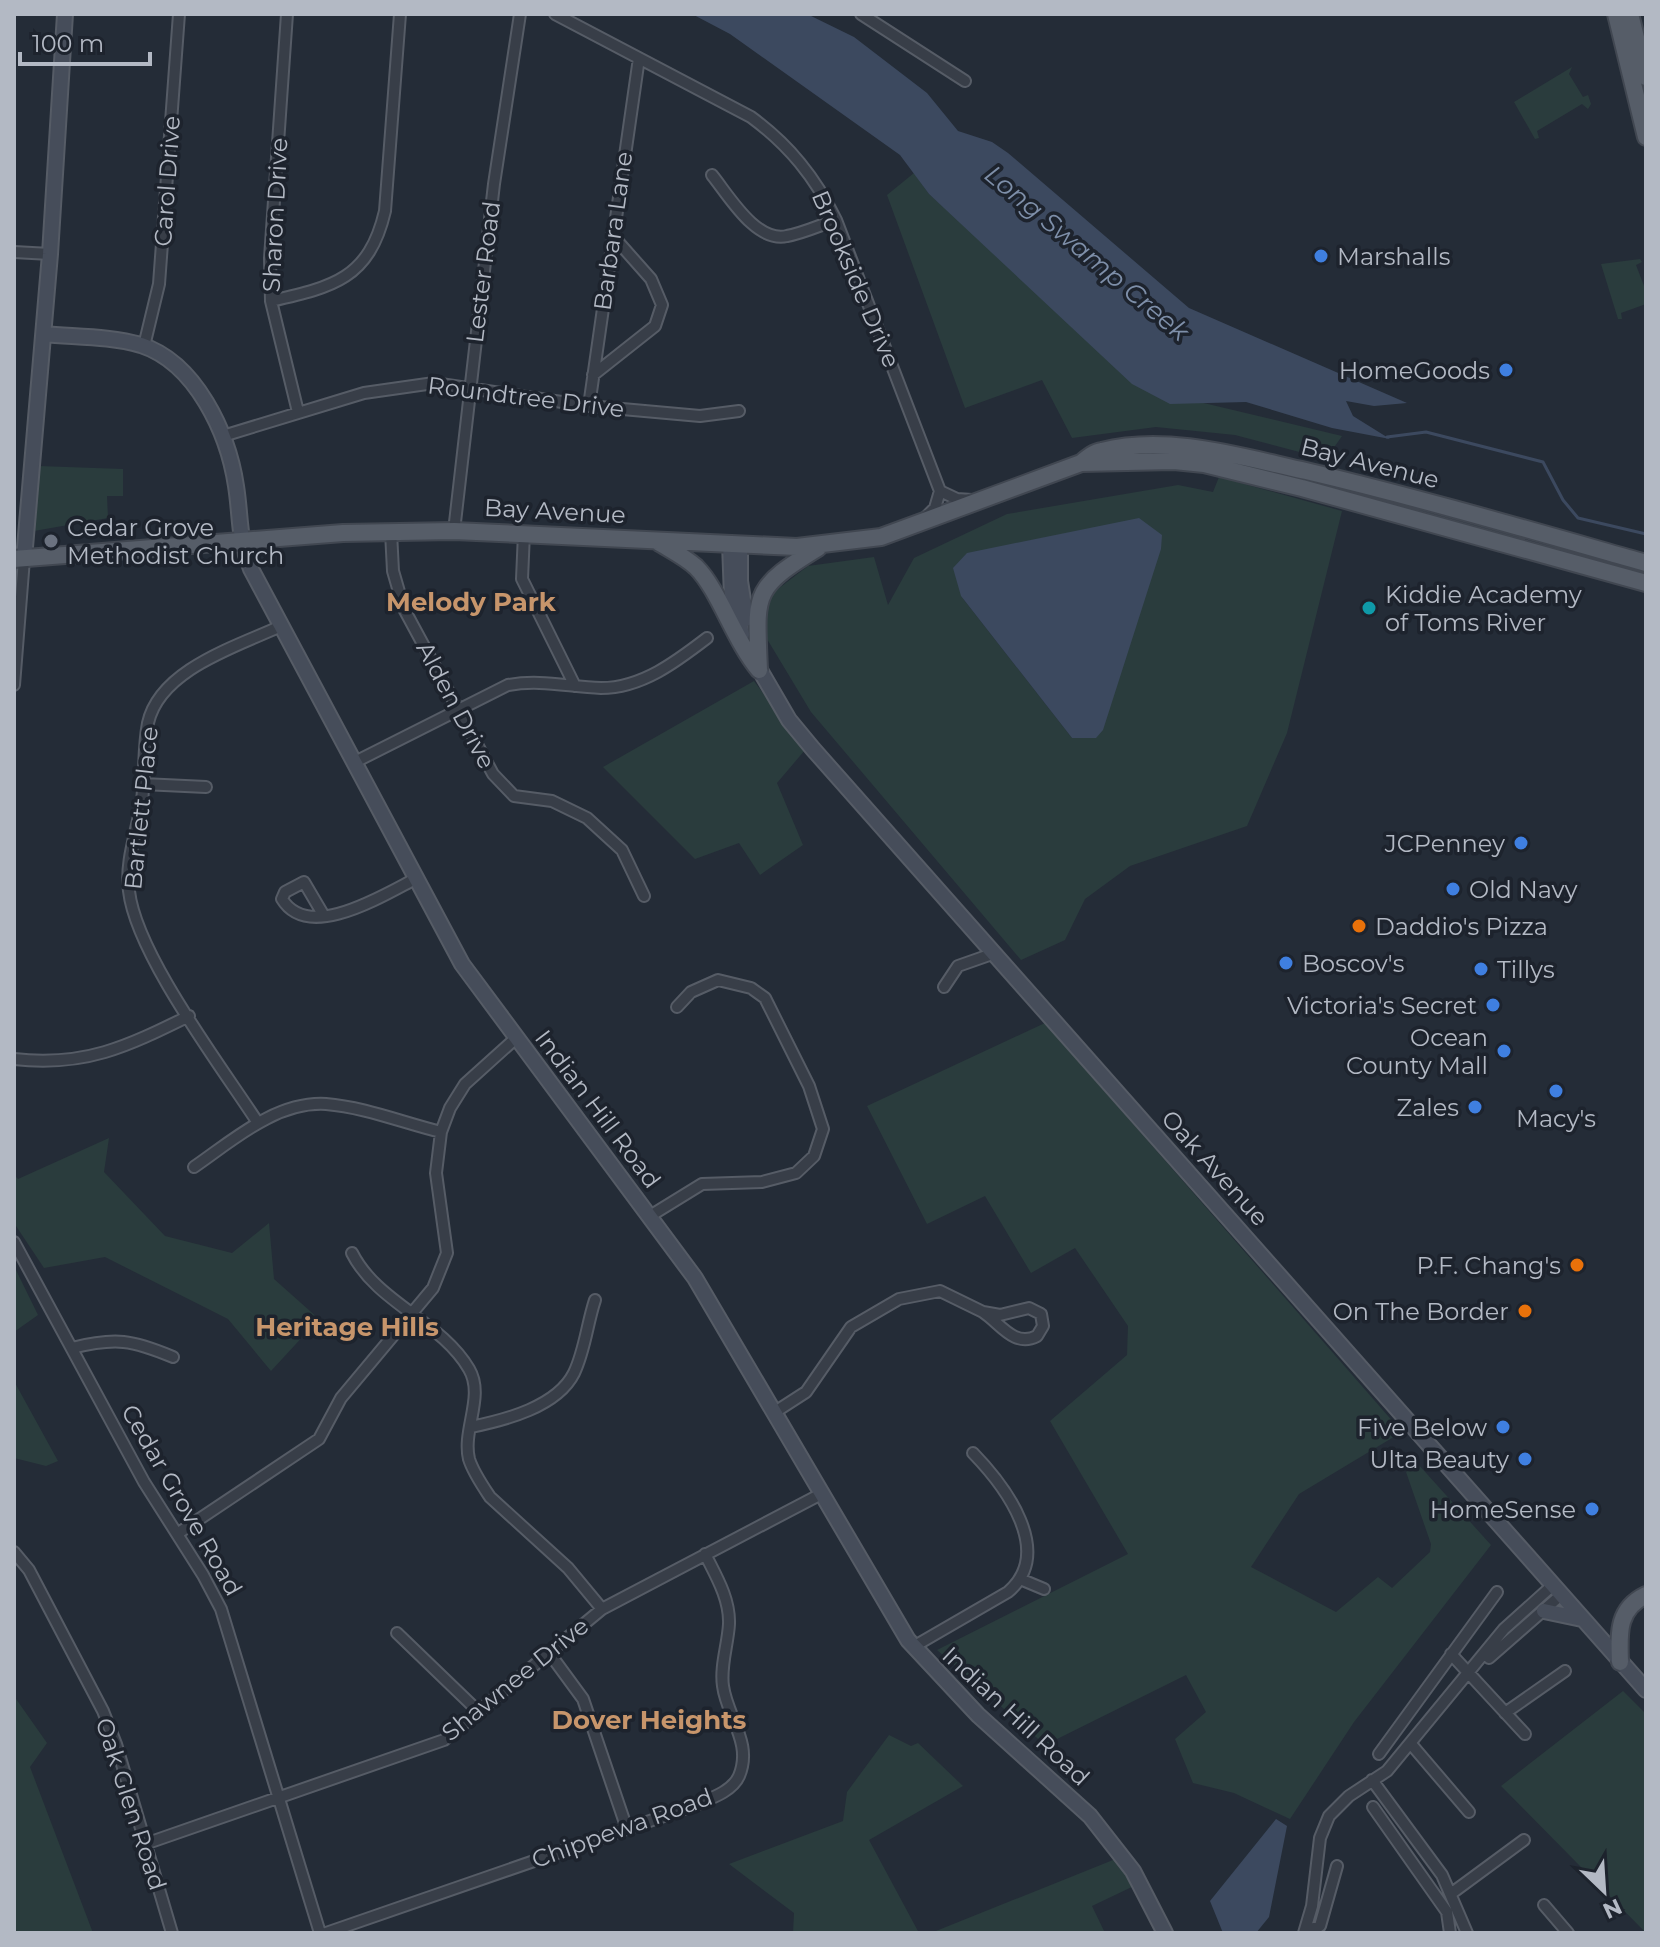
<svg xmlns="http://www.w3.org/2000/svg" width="1660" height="1947" font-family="Montserrat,sans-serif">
<rect width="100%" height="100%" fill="#242c37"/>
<path fill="#2a3c3d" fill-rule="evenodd" d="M1572 67 1569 74 1583 97 1588 95 1591 104 1588 109 1582 104 1537 131 1539 138 1535 139 1514 102Z
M914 173 929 194 1149 390 1342 436 1326 459 1235 435 1156 427 1072 438 1042 380 965 408 887 195Z
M1640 259 1642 262 1636 265 1646 291V304L1621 313 1622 319H1618L1601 264Z
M39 466 123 469V496H107L108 518 34 531Z
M1219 477 1342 511 1287 733 1247 826 1130 866 1085 899 1065 940 1021 960 811 712 764 634 766 598 808 566 874 557 888 605 914 558 1007 514 1178 485 1213 492ZM961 596 1095 738H1072Z
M754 681 805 750 777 783 803 845 760 875 739 843 695 859 603 767Z
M1045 1023 1402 1432 1299 1494 1251 1567 1336 1612 1378 1577 1392 1588 1430 1552 1431 1544 1406 1472 1418 1464 1491 1545 1354 1722 1290 1819 1234 1793 1193 1783 1175 1739 1206 1712 1186 1675 1045 1745 937 1650 1128 1554 1050 1421 1127 1355 1128 1326 1075 1248 1031 1273 985 1196 927 1224 867 1106Z
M109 1138 104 1172 165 1236 232 1253 269 1223 274 1279 319 1319 271 1371 228 1319 105 1257 44 1268 14 1223V1175L18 1179Z
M14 1266 38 1315 14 1332Z
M14 1381 58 1461 46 1466 14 1458Z
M1623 1691 1646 1714V1933L1501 1786Z
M14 1696 47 1743 30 1767 93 1933H14Z
M889 1735 911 1746 918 1743 963 1786 869 1840 919 1933H793L794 1913 729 1864 843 1821 847 1792Z
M1118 1858 1136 1885 1092 1906 1105 1933H931Z"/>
<path fill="#3c495f" d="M692 14H807L854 37 927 93 958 131 992 142 1008 153 1189 308 1407 403 1374 406 1346 401 1353 416 1390 439 1332 428 1246 402 1170 404 1132 384 929 194 900 155 730 34Z
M1139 518 1162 535 1161 549 1103 730 1096 738H1072L961 596 953 568 967 553Z
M1276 1819 1287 1826 1269 1917 1256 1933H1223L1210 1901Z"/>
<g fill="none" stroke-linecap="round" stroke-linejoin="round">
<path stroke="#3c495f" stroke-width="3" d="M1387 437 1426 432 1543 462 1563 500 1578 518 1646 534"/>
<g stroke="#565c66" stroke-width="14">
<path id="street" d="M287 14 270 258 271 301 298 412
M555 14 751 117C789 145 815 177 836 220L940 491 935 508 926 517
M861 14 965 81
M712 175C729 196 756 243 787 236 804 233 820 225 836 220
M14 252 50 254
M271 301C333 287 369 279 385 211L400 14
M144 346 159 284 179 14
M593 375 655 326 662 305 651 279 612 235
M589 406 639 58
M223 436 364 393 434 383 589 406 700 416 739 411
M940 491 957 499 972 500
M454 531 494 184 520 14
M391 532 393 571 404 609 493 774 514 796 552 801 587 818 622 850 644 896
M524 533 522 579 575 686
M14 685 24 559
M353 763 508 685C541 679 569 687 601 688 642 688 677 661 707 638
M143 784 206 787
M324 916 304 882 285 892 282 899C308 942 382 896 415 879
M944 987 958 966 995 953
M14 1059C85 1067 126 1047 189 1016
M258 1123C221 1066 136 954 129 891 125 861 137 831 142 801 145 776 143 748 148 723 160 669 238 646 281 626
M194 1167C232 1141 276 1101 326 1104 364 1107 404 1123 441 1132
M650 1216 702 1184 762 1182 796 1173 814 1156 823 1129 809 1086 765 998 751 988 718 980 691 992 677 1007
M14 1242 144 1482 203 1575 221 1609 320 1933
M352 1253C377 1303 441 1321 469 1369 485 1396 462 1430 469 1459 473 1472 482 1485 490 1497L568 1568 602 1609
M1029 1308 1041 1314 1043 1326 1037 1336C1014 1348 1000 1323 983 1312L1000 1315Z
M72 1348C116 1337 132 1340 173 1357
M775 1412 806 1392 851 1327 899 1299 940 1291 983 1312
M471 1427C505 1420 557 1407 574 1373 585 1350 587 1324 595 1300
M177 1534 319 1439 341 1398 433 1288 447 1253 436 1173 441 1132 450 1108 465 1084 516 1038
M14 1552 29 1570 103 1711 116 1744 172 1933
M1020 1579 1044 1589
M397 1633 480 1713
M913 1647 1008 1592C1055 1552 1005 1486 973 1453
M550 1654 583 1699 627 1829
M1451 1654 1525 1734
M1489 1658 1561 1595
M1505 1713 1565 1671
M1411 1744 1469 1812
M1379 1754 1497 1592
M1372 1780 1442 1875 1467 1933
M1373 1807 1447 1912 1450 1933
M145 1844 444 1740 602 1609 823 1493
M1452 1893 1524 1840
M1544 1905 1568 1933
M1305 1931 1320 1926 1337 1866
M326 1933 693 1806C709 1799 732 1792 739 1776 753 1743 727 1717 723 1686 720 1666 728 1644 729 1624 730 1599 716 1576 705 1554
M1304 1933 1312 1906 1320 1838 1329 1816 1349 1796 1387 1771 1504 1629 1553 1585"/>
</g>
<g stroke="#565c66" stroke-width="18">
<path id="secondary" d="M44 334C75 337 110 336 141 345 196 363 228 433 236 486 241 518 238 538 251 569L462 964 695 1278 908 1640 978 1715 1090 1816 1133 1871 1165 1933
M730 544 732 597 742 634
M740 545V581L746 619
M24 559 50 254 65 14
M754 660 789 720 813 749 1646 1690
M1544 1611 1582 1619"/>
</g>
<g stroke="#414751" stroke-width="20">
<path id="primary" d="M1616 14 1646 137
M1630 14 1646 77
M1081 463C1087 458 1094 452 1102 451 1167 434 1242 457 1306 471 1420 498 1533 531 1646 563
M658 542C671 550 685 557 696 567 719 590 734 640 759 670
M14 559 343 533 454 531 797 547 881 537 1081 463 1174 461 1204 464 1302 488 1646 583
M759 670C756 593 751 589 818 548
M1620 1662C1619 1633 1617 1609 1646 1595"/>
</g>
<use href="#street" stroke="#383e48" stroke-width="10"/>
<use href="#secondary" stroke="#464d5a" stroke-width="14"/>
<use href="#primary" stroke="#565d68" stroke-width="16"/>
</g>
<g fill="#3f7fe0" stroke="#1d232d" stroke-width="3">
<circle cx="1321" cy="256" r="8"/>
<circle cx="1506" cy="370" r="8"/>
<circle cx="1521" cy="843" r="8"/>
<circle cx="1453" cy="889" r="8"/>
<circle cx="1286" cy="963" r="8"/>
<circle cx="1481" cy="969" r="8"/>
<circle cx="1493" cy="1005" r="8"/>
<circle cx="1504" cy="1051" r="8"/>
<circle cx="1556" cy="1091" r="8"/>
<circle cx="1475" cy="1107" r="8"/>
<circle cx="1503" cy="1427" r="8"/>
<circle cx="1525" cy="1459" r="8"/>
<circle cx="1592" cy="1509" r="8"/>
</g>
<circle fill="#6b7280" stroke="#1d232d" stroke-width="3" cx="51" cy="541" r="8"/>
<circle fill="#0f9aa8" stroke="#1d232d" stroke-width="3" cx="1369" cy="608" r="8"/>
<g fill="#e8710a" stroke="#1d232d" stroke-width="3">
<circle cx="1359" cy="926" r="8"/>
<circle cx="1577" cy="1265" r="8"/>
<circle cx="1525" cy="1311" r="8"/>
</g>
<g text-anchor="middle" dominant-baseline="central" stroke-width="7" stroke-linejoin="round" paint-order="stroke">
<g font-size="24" fill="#b3b9c4" stroke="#1d232d">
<text transform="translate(167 181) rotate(-86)">Carol Drive</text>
<text transform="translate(275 215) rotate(-87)">Sharon Drive</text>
<text transform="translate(613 231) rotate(-82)">Barbara Lane</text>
<text transform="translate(483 272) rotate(-83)">Lester Road</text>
<text transform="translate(856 279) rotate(67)">Brookside Drive</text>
<text transform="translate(526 397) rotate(7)">Roundtree Drive</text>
<text transform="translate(1370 463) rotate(14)">Bay Avenue</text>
<text transform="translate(555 511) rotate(3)">Bay Avenue</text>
<text transform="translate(456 705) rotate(62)">Alden Drive</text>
<text transform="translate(141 808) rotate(-84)">Bartlett Place</text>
<text transform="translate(598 1109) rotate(53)">Indian Hill Road</text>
<text transform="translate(1215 1168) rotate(48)">Oak Avenue</text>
<text transform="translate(182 1500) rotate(60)">Cedar Grove Road</text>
<text transform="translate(515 1679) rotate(-39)">Shawnee Drive</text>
<text transform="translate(1016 1716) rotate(43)">Indian Hill Road</text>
<text transform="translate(131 1804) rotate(72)">Oak Glen Road</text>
<text transform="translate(622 1828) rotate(-20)">Chippewa Road</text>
</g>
<g font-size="24" fill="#b3b9c4" stroke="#1d232d" text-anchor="end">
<text x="1337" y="256" text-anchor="start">Marshalls</text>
<text x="1490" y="370">HomeGoods</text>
<text x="67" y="527" text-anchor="start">Cedar Grove<tspan x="67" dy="28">Methodist Church</tspan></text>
<text x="1385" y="594" text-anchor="start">Kiddie Academy<tspan x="1385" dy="28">of Toms River</tspan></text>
<text x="1505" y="843">JCPenney</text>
<text x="1469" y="889" text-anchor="start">Old Navy</text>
<text x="1375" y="926" text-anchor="start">Daddio's Pizza</text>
<text x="1302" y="963" text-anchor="start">Boscov's</text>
<text x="1497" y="969" text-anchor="start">Tillys</text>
<text x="1477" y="1005">Victoria's Secret</text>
<text x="1488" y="1037">Ocean<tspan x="1488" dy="28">County Mall</tspan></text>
<text x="1459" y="1107">Zales</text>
<text x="1556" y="1118" text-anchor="middle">Macy's</text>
<text x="1561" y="1265">P.F. Chang's</text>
<text x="1509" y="1311">On The Border</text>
<text x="1487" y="1427">Five Below</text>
<text x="1509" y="1459">Ulta Beauty</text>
<text x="1576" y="1509">HomeSense</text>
</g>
<g font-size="26" font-style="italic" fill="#7e8fa9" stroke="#1d232d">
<text transform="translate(1087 253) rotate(40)">Long Swamp Creek</text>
</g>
<g font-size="26" font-weight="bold" fill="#c7956b" stroke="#1d232d">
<text x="471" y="602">Melody Park</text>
<text x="347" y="1327">Heritage Hills</text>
<text x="649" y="1720">Dover Heights</text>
</g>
</g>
<rect width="1660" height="1947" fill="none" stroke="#b3b9c4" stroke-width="32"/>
<g transform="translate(1604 1891) rotate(155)" stroke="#1d232d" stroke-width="6" paint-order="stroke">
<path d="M0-6L14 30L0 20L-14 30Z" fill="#b3b9c4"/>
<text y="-12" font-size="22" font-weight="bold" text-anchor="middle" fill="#b3b9c4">N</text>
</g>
<path d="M20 52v12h130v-12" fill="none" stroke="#b3b9c4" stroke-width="4"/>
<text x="32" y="52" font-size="24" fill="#b3b9c4" stroke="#1d232d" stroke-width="6" paint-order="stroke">100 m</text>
</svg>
